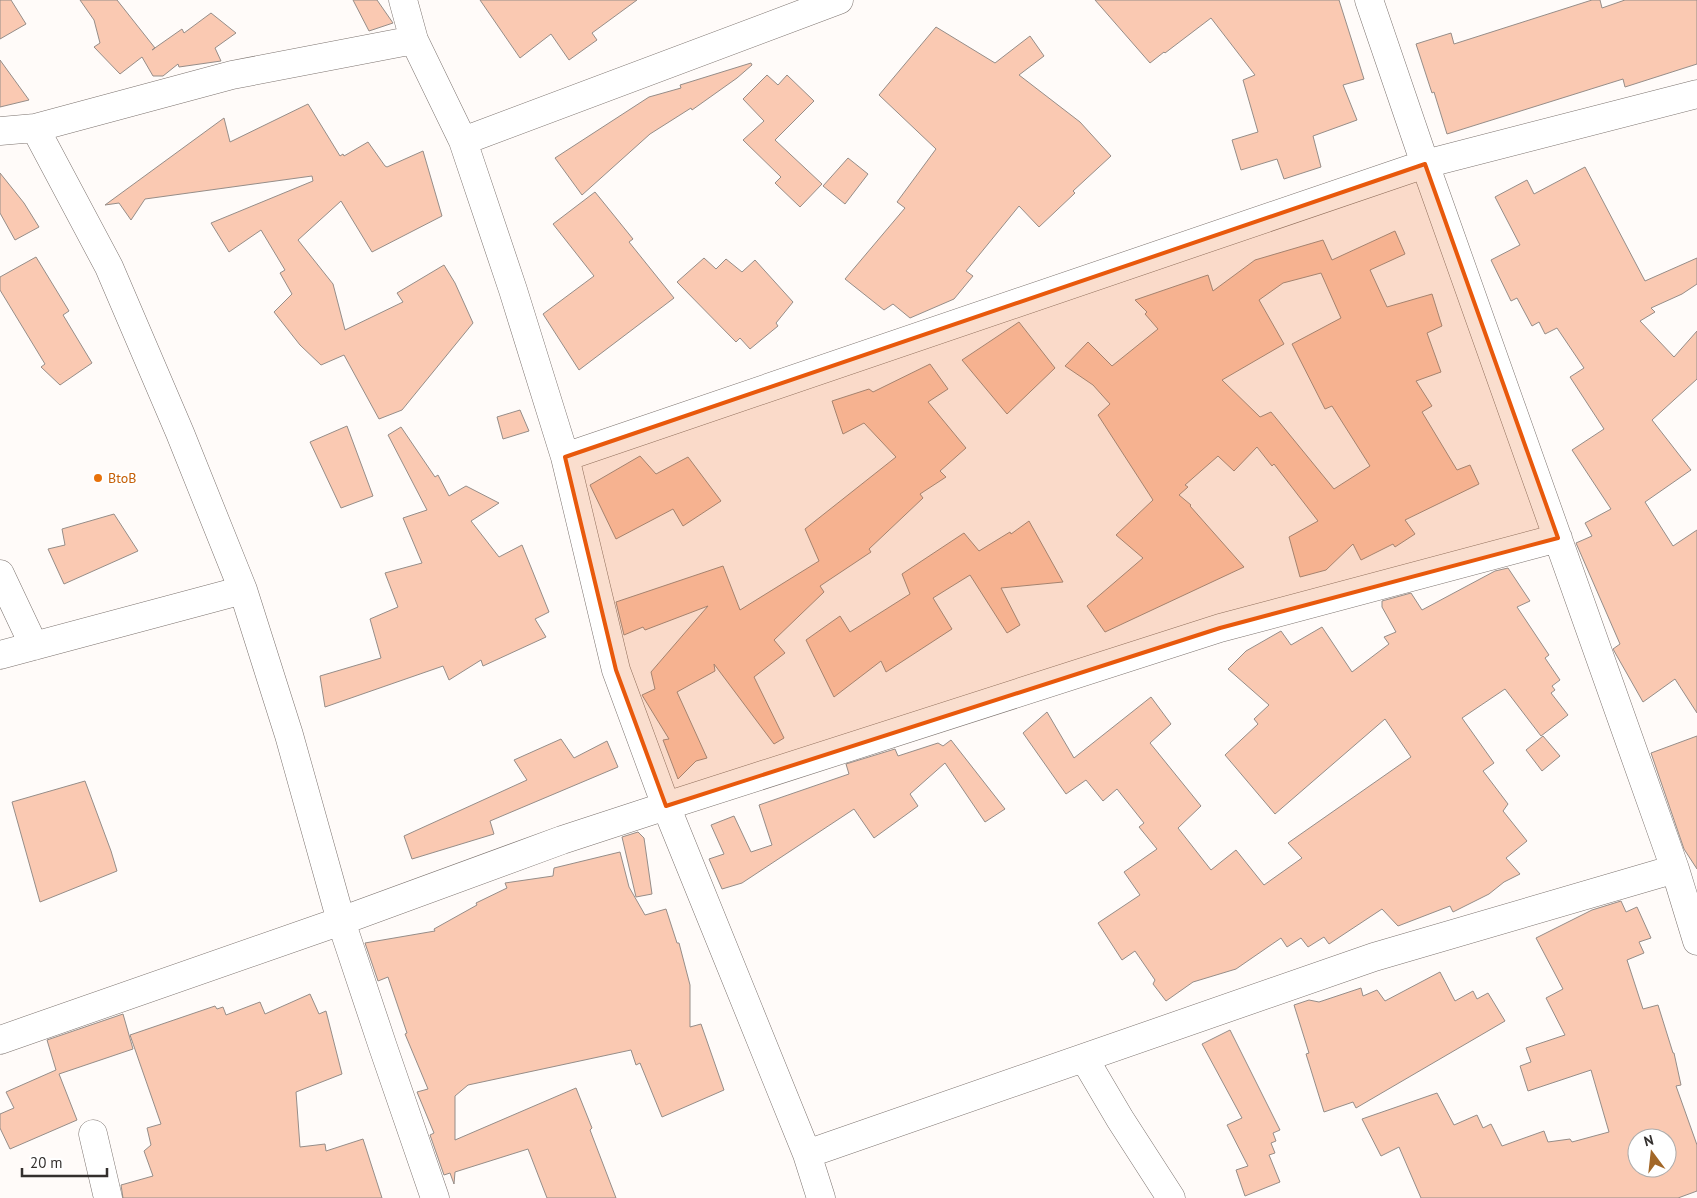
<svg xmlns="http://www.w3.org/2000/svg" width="1697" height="1198" font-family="'PT Sans',sans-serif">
<rect width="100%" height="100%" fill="#fffbf9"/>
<path fill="#fac9b2" stroke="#968d88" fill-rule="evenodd" d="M0 0H11L26 24 0 39Z
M80 0H117L155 48 152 50 182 29 184 33 211 13 236 33 215 48 221 61 179 67 178 64 163 76H153L142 57 120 74 94 47 100 43 94 20Z
M353 0H377L393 23 369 31Z
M480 0H637L592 33 597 40 569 60 551 34 520 58Z
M1095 0H1339L1364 79 1343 85 1357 120 1313 136 1321 167 1284 179 1277 159 1241 170 1232 140 1258 132 1243 80 1255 75 1211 18 1165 53 1164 52 1150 63Z
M1592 0H1600L1602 8 1625 0H1697V64L1625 87 1623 79 1447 134 1434 92 1432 93 1416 44 1451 33 1454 44Z
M936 27 995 63 1030 36 1044 56 1019 75 1080 122 1111 156 1073 191 1075 193 1039 227 1019 206 966 271 973 276 954 299 910 318 893 304 884 310 845 279 905 208 897 202 936 149 879 95Z
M0 60 29 100 0 107Z
M751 63 752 65 737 78 692 110 691 108 650 134 582 195 555 158 649 97 681 88 680 85Z
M767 75 778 85 787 75 814 101 775 140 822 184 800 207 775 183 781 177 743 140 764 121 743 99Z
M308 104 340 156 343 154 344 156 368 142 385 166 387 167 423 151 442 216 372 252 341 201 298 240 333 284 345 330 403 302 397 293 444 265 455 283 473 323 402 410 379 419 344 355 321 365 300 345 274 312 292 294 280 273 285 270 261 230 229 252 211 223 313 181 312 176 145 199 131 220 119 203 105 205 224 118 230 142Z
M848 158 868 174 845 204 823 186Z
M1585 167 1645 281 1697 258V284L1682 294 1651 308 1655 312 1640 321 1674 357 1697 331V379L1652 420 1691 470 1645 502 1673 546 1697 530V713L1675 679 1643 702 1613 649 1620 644 1576 543 1592 536 1585 523 1611 509 1572 450 1604 429 1570 377 1584 368 1557 328 1545 334 1539 322 1532 326 1517 298 1511 301 1491 260 1520 245 1495 197 1527 180 1534 194Z
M0 173 24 203 39 227 15 240 0 213Z
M595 192 633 239 629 242 674 298 579 370 543 314 594 276 553 224Z
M1395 231 1405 254 1370 270 1387 307 1432 294 1442 326 1427 333 1441 372 1416 381 1432 406 1422 412 1457 470 1470 465 1479 484 1405 520 1415 534 1395 547 1393 544 1361 560 1353 544 1326 570 1300 577 1289 537 1318 521 1274 464 1272 466 1257 447 1234 471 1218 456 1185 485 1188 487 1179 495 1191 505 1190 506 1244 567 1105 632 1087 606 1143 558 1116 535 1153 500 1098 415 1110 404 1093 385 1065 366 1088 342 1112 366 1158 329 1145 314 1147 312 1135 300 1208 275 1213 291 1255 260 1323 240 1332 260ZM1321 273 1341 318 1292 344 1325 409 1332 406 1370 466 1334 489 1271 412 1260 417 1222 380 1284 344 1259 300 1283 283Z
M36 257 69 311 63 315 92 363 60 385 41 367 45 364 0 290V277Z
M704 258 716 269 726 259 742 272 755 260 793 302 776 323 778 326 750 349 740 338 736 342 677 282Z
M1019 322 1055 368 1007 414 962 360Z
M930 364 948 389 928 402 966 448 940 471 946 477 920 494 923 498 869 549 871 552 820 586 824 592 774 640 785 653 754 677 784 738 774 744 714 664 715 671 677 692 707 758 696 761 678 779 663 740 669 739 642 695 655 689 651 672 708 606 645 630 643 627 624 635 616 602 723 566 740 610 819 561 805 529 896 457 864 423 843 434 832 401 869 389 873 392Z
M520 410 529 431 503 439 497 417Z
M347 426 373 496 341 508 310 442Z
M401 427 435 477 438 475 449 496 466 486 499 503 471 521 499 557 522 545 549 612 535 619 546 637 483 666 481 660 449 680 443 666 325 707 320 676 381 658 370 619 398 607 385 573 422 563 403 518 427 510 388 435Z
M640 456 656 474 688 457 721 501 683 526 673 509 616 539 590 485Z
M114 514 138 551 64 584 48 549 65 545 62 529Z
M1029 521 1063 582 1001 588 1020 625 1007 633 970 575 933 598 952 629 886 672 881 661 834 697 806 640 840 616 850 632 910 594 902 574 964 533 979 551 1010 532 1011 534Z
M1508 568 1530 601 1517 607 1549 655 1545 658 1560 680 1552 686 1555 690 1551 693 1568 715 1541 736 1505 689 1462 718 1494 763 1483 771 1508 804 1503 811 1527 841 1506 858 1520 874 1504 882 1489 894 1453 912 1450 906 1398 926 1382 909 1329 944 1324 937 1308 947 1301 938 1287 947 1281 938 1236 969 1193 982 1166 1001 1153 984 1155 980 1135 951 1122 960 1098 923 1140 895 1124 872 1157 849 1139 827 1144 823 1117 789 1103 801 1086 780 1066 794 1023 733 1047 712 1074 758 1151 697 1171 724 1150 743 1201 806 1178 828 1211 870 1236 850 1264 885 1302 858 1288 843 1411 757 1385 719 1275 814 1225 755 1258 724 1254 719 1269 705 1228 669 1246 651 1281 631 1291 645 1322 627 1352 672 1389 644 1384 637 1396 632 1382 607V601L1411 593 1422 610 1495 571Z
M1543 736 1560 756 1542 771 1526 750Z
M1697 736V869L1684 849 1651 753Z
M561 739 574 758 607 741 618 767 490 821 494 834 412 859 404 836 527 780 514 760Z
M951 740 1005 809 985 822 945 763 910 794 918 806 874 838 854 809 742 883 722 889 709 859 724 854 711 825 734 816 751 852 772 845 759 805 849 774 846 764 895 749 898 756 938 743 943 746Z
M85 781 111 851 117 871 40 902 12 802Z
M638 832 644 838 652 894 636 897 622 837Z
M620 852 629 887 645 915 666 909 677 943H679L690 985V1027L701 1024 724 1090 662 1117 640 1063 636 1065 631 1050 468 1085 455 1096V1140L576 1088 592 1128 590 1130 616 1198H547L528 1149 455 1172 454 1184 450 1173 444 1175 430 1135 434 1133 417 1092 428 1089 405 1034 407 1033 388 977 378 981 365 943 435 931 434 929 477 905 476 903 507 888 505 883 553 876 554 868Z
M1621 901 1626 912 1637 907 1651 938 1639 942 1644 953 1627 960 1643 1009 1658 1005 1673 1053H1674L1681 1085 1676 1086 1697 1145V1191L1678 1198H1421L1399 1147 1381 1156 1362 1119 1437 1093 1454 1125 1477 1115 1483 1128 1491 1124 1502 1146 1544 1131 1548 1142 1570 1139 1572 1142 1609 1132 1591 1070 1528 1091 1520 1066 1531 1062 1526 1048 1565 1035 1546 998 1563 989 1536 938 1592 910ZM1637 1138H1667V1168H1637Z
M1440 972 1455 1001 1473 991 1477 999 1488 993 1505 1021 1356 1108 1353 1102 1324 1112 1306 1054 1309 1053 1294 1005 1309 1000 1319 1002 1361 988 1363 996 1377 990 1385 1001Z
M310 994 319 1014 326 1011 342 1074 296 1092 300 1147 325 1144 326 1151 363 1139 382 1198H123L121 1185 153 1176 144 1151 151 1145 147 1128 161 1124 130 1035 215 1006 217 1009 223 1007 226 1015 260 1002 265 1014Z
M123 1014 133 1049 59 1074 77 1120 10 1149 0 1128V1114L14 1108 6 1092 56 1070 47 1040Z
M1230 1030 1280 1130 1273 1133 1276 1141 1271 1143 1275 1153 1269 1155 1280 1182 1245 1196 1236 1170 1248 1166 1227 1125 1242 1118 1202 1044Z"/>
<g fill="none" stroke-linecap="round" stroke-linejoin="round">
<g stroke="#7c736f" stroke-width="29">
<path id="street" d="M403 0 414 40 463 141 513 290 565 457 616 670 666 806 807 1154 821 1198
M1369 0 1425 164 1675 869 1697 941
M35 128 109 267 180 433 243 590 289 735 341 921 383 1047 435 1198
M0 131 35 128 232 75 414 40
M463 141 839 0
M565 457 1425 164 1697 94
M0 574 34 646
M0 655 243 590
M0 1040 341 921 562 840 666 806 1220 628 1558 538
M1084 1058 1120 1119 1171 1198
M93 1134 108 1198
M807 1154 1374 957 1675 869"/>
</g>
<use href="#street" stroke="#fff" stroke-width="28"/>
</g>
<path fill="#e8590c" fill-opacity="0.2" stroke="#e8590c" stroke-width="4" stroke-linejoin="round" d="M1425 164 1558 538 1220 628 666 806 616 670 565 457Z"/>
<circle fill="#e8710a" stroke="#fff" stroke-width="2" cx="98" cy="478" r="5"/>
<g text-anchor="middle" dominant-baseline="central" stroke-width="4" stroke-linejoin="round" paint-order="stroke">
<g font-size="14" fill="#c56008" stroke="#fff" text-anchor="start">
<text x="108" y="478">BtoB</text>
</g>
</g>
<g transform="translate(1652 1153) rotate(345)"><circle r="24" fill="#ffffff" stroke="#adacab"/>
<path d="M0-4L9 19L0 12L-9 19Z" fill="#a26728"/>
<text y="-8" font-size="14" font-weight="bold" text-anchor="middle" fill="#332f2d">N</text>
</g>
<path d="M22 1168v8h85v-8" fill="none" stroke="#332f2d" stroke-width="2.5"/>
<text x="30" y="1168" font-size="15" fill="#332f2d" stroke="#ffffff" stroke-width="4" paint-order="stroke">20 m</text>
</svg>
